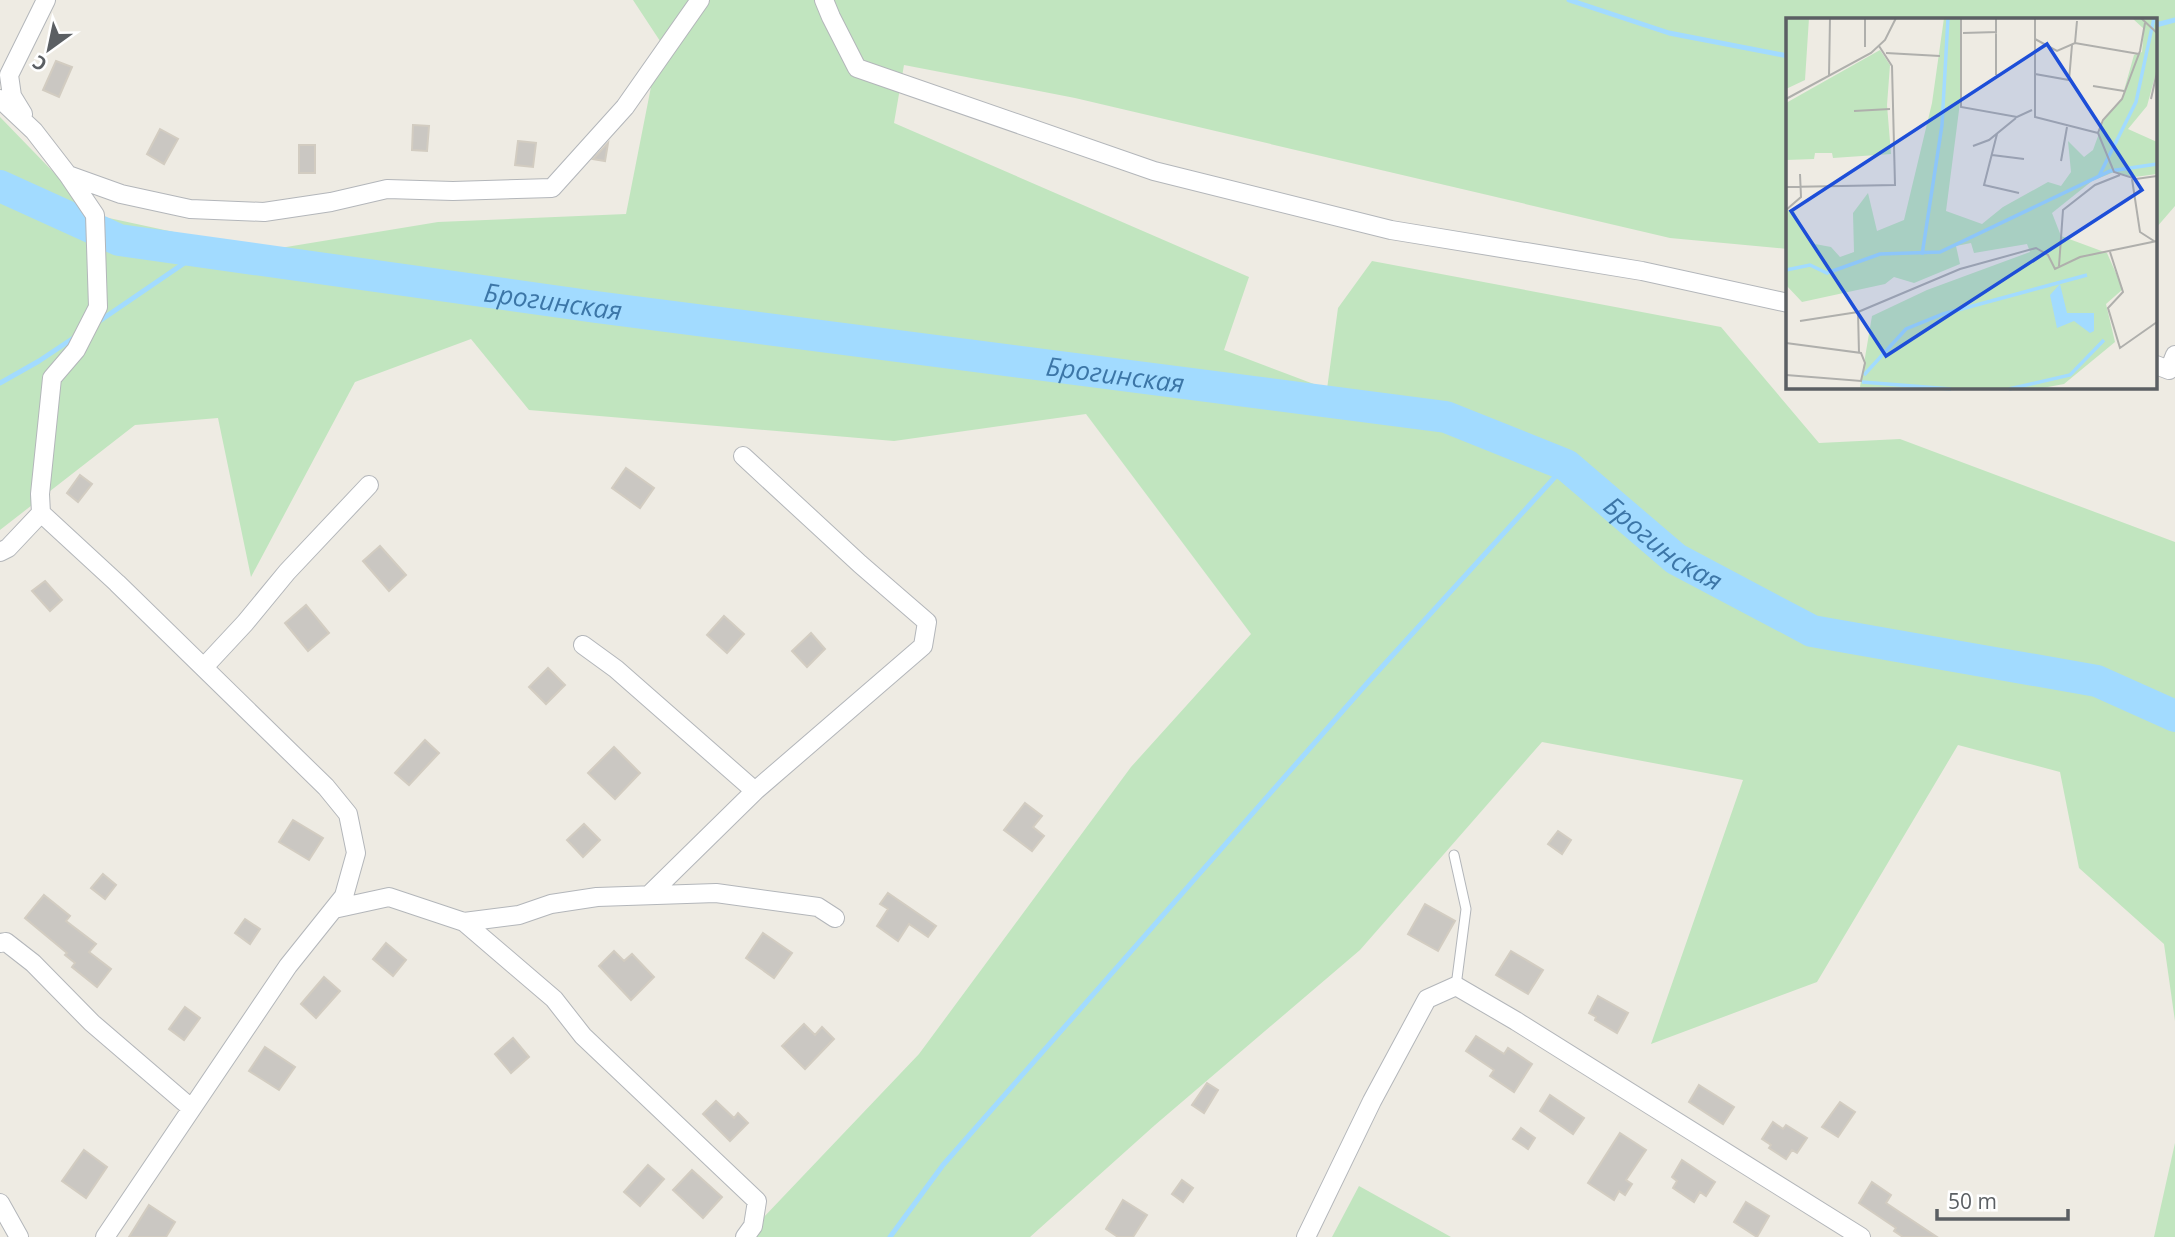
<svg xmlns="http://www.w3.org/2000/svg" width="2175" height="1237" font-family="'Open Sans',sans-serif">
<rect width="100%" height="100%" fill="#eeebe3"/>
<path fill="#c1e5bf" d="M633 0H2175V206L2156 228V19H1788V249L1670 238 1075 98 904 65 894 123 1249 277 1224 350 1327 389 1338 308 1372 261 1721 327 1819 443 1900 439 2175 542V1021L2164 944 2079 868 2060 772 1958 745 1817 982 1651 1044 1743 780 1542 742 1360 950 1155 1125 1030 1237H745L919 1054 1131 767 1251 634 1086 414 894 441 529 410 471 339 355 382 251 577 218 418 135 425 0 530V117L95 215 262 251 438 222 626 214 660 41Z
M2175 1143V1237H2154Z
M1359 1186 1451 1237H1332Z"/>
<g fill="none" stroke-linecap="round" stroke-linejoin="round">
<path stroke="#a2dbff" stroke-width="5" d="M1569 0 1669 33 1788 56
M2156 25 2175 20
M98 322 202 251
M0 383 39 361 75 337
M890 1237 943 1165 1370 680 1566 465"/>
<path stroke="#a2dbff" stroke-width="32" id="s1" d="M0 186 119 240 596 307 1446 417 1566 465 1676 559 1812 631 2097 681 2175 716"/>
</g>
<path fill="#cac7c2" stroke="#d2ccc1" stroke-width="2" d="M56 61 72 67 59 97 43 90Z
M413 125 429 126 427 151 412 150Z
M160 129 178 139 164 164 147 154Z
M518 141 536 143 533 167 515 165Z
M608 143 605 161 593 159Z
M299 145H315V173H299Z
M626 468 654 488 640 508 612 488Z
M80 475 92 484 78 502 67 493Z
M380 546 406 575 389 591 363 561Z
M45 581 62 600 50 611 32 591Z
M306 605 329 633 308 651 285 623Z
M724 616 744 634 727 653 707 635Z
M811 633 825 649 807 667 792 651Z
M548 668 565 685 546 704 529 687Z
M425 740 439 753 409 785 395 773Z
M614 747 640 773 615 799 588 773Z
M1025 803 1042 816 1033 827 1044 836 1032 851 1004 830Z
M293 820 323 838 309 860 279 842Z
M584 824 600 840 583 857 567 840Z
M1558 831 1571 840 1562 854 1548 844Z
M103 874 116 885 105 899 91 888Z
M888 893 936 926 928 937 909 924 898 941 877 926 888 909 880 904Z
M44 895 70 916 66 921 96 944 89 952 111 969 97 987 72 967 75 963 65 955 67 953 25 918Z
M1425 904 1455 921 1438 951 1408 934Z
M245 919 260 929 250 944 235 933Z
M763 933 792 953 774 978 746 958Z
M386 943 406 960 393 976 373 959Z
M614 951 624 961 632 954 654 977 631 1000 599 966Z
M1511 951 1543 970 1528 994 1496 975Z
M324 977 340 991 316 1018 301 1004Z
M1598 996 1628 1013 1617 1033 1595 1020 1596 1017 1589 1013Z
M185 1007 200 1018 184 1040 169 1029Z
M804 1024 815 1035 822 1027 834 1039 805 1069 782 1046Z
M1476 1036 1504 1054 1508 1048 1532 1064 1514 1092 1490 1076 1494 1070 1466 1051Z
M513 1038 529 1057 511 1073 495 1054Z
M265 1047 295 1067 279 1090 249 1071Z
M1207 1083 1218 1090 1204 1113 1192 1105Z
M1699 1085 1734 1107 1723 1124 1689 1102Z
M1550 1095 1584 1118 1573 1134 1540 1111Z
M716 1101 734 1118 738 1113 748 1123 730 1141 703 1114Z
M1840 1102 1855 1112 1838 1137 1822 1127Z
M1773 1122 1783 1129 1786 1125 1807 1138 1797 1153 1792 1150 1786 1159 1769 1148 1771 1145 1762 1139Z
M1521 1128 1535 1138 1528 1149 1513 1139Z
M1620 1133 1646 1150 1626 1180 1632 1184 1625 1195 1619 1191 1614 1200 1588 1183Z
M84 1150 107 1167 86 1198 62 1181Z
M1682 1160 1715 1182 1706 1196 1700 1192 1694 1202 1673 1188 1677 1181 1672 1177Z
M648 1165 664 1179 640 1206 624 1192Z
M692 1170 722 1197 703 1218 673 1190Z
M1182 1180 1193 1188 1183 1202 1172 1194Z
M1872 1182 1891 1195 1886 1203 1937 1237H1903L1894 1231 1896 1228 1859 1203Z
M1123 1200 1147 1215 1133 1237H1118L1106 1229Z
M1746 1202 1769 1216 1757 1237 1734 1222Z
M149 1205 175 1222 166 1237H129Z"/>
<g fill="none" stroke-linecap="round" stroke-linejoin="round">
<g stroke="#b3b6ba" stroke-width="11">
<path id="service" d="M1454 855 1466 909 1456 986"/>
</g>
<g stroke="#b3b6ba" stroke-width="20">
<path id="minor" d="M824 0 831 17 857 68 1154 171 1391 230 1642 271 1788 303
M0 99 34 131 68 175 95 215 98 307 76 350 52 378 40 494 41 513 8 548 0 552
M23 114 12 96 9 75 46 0
M68 175 121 194 190 209 264 212 331 202 387 189 453 191 552 188 625 107 700 0
M2156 365 2169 370 2175 355
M41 513 117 583 326 787 348 814 356 853 344 896 288 966 105 1237
M583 645 616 669 755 791
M204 667 245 623 287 572 369 485
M649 895 755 791 923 646 927 622 860 564 743 456
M334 909 389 897 464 922 554 999 583 1036 757 1201 753 1226 745 1237
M464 922 519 915 551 904 597 897 716 893 818 907 835 918
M0 943 6 942 33 963 92 1023 191 1108
M0 1203 19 1237
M1306 1237 1372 1101 1427 999 1456 986 1516 1021 1861 1237"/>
</g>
<use href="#service" stroke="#fff" stroke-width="9"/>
<use href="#minor" stroke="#fff" stroke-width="18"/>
</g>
<g text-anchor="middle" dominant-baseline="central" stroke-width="5" stroke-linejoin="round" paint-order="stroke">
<g font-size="26" font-style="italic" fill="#3c76a7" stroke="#fff">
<text stroke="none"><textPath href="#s1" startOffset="569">Брогинская</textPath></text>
<text stroke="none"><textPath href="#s1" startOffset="1136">Брогинская</textPath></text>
<text stroke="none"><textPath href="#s1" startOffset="1724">Брогинская</textPath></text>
</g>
</g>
<g transform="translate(1786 18)">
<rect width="371" height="371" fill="#eeebe3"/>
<path d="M0 0H23L19 62 0 71ZM158 0H174L176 69 160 193 196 206 217 189 262 164 275 168 285 154 282 123 298 139 307 132 319 99 335 83 348 37 356 34 358 11 346 0H371L370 55 361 88 342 111 371 124V156L349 159 328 154 306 163 266 195 275 218 321 235 337 271 320 286 329 324 278 366 251 371 74 369 86 298 141 272 244 234 241 226 188 235 185 225 170 228 174 246 128 265 108 259 99 266 16 284 0 267V194L7 190 15 210 29 226 45 229 54 239 68 234 67 195 82 175 91 213 118 202 146 85ZM94 32 104 47 101 87 105 136 47 140 46 135H29L28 141 0 142V85Z" fill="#c1e5bf"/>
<path d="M274 266 281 295H308V313L304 315 288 303 271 310 264 277Z" fill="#a2dbff"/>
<path fill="none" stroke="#a2dbff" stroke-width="3.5" d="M313 158 350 84 368 0M136 237 156 107 162 0M0 252 24 247 41 255 94 236 154 234 324 153 371 146M78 357 120 311 157 296 301 257M76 364 165 371M223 371 284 357 318 322"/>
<path fill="none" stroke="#afafac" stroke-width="2" d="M175 0V89L231 99 246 92M249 0V99L312 115M355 0 371 15M359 5 354 33 336 81 317 102 312 115 328 154 350 161 371 158M177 15 211 14M249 21 271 33 289 25 353 36M289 25 291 3M79 29V0M100 35 154 38M249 56 283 62 286 27M210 57V0M43 58 44 0M307 68 338 73M0 81 85 35 99 22 110 0M365 81 371 54M68 93 104 91M211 116 198 167 233 175M187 128 203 122 230 100M206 137 238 141M275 143 281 109M346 161 354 214 368 223M0 169 109 167 106 48 93 28M0 192 15 179 14 156M324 234 337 274 322 290 334 330 371 304M273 248 277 192 309 167 334 157M14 303 72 294M0 325 75 335 79 345 75 363 0 357M73 335 72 294 174 251 250 230 262 237 269 251 294 239 371 223"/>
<path fill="#1d4ed8" fill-opacity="0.15" stroke="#1d4ed8" stroke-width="3.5" d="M261 26 356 172 100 338 5 193Z"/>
<rect width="371" height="371" fill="none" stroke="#5b5f63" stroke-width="3.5"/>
</g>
<g transform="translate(49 49) rotate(213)" stroke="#ffffff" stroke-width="5" paint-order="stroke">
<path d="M0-5L12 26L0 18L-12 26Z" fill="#5b5f63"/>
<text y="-10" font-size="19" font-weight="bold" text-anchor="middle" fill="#5b5f63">С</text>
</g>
<path d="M1937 1209v10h131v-10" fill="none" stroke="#5b5f63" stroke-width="3.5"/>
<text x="1948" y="1209" font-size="21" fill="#5b5f63" stroke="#ffffff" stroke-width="5" paint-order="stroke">50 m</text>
</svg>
